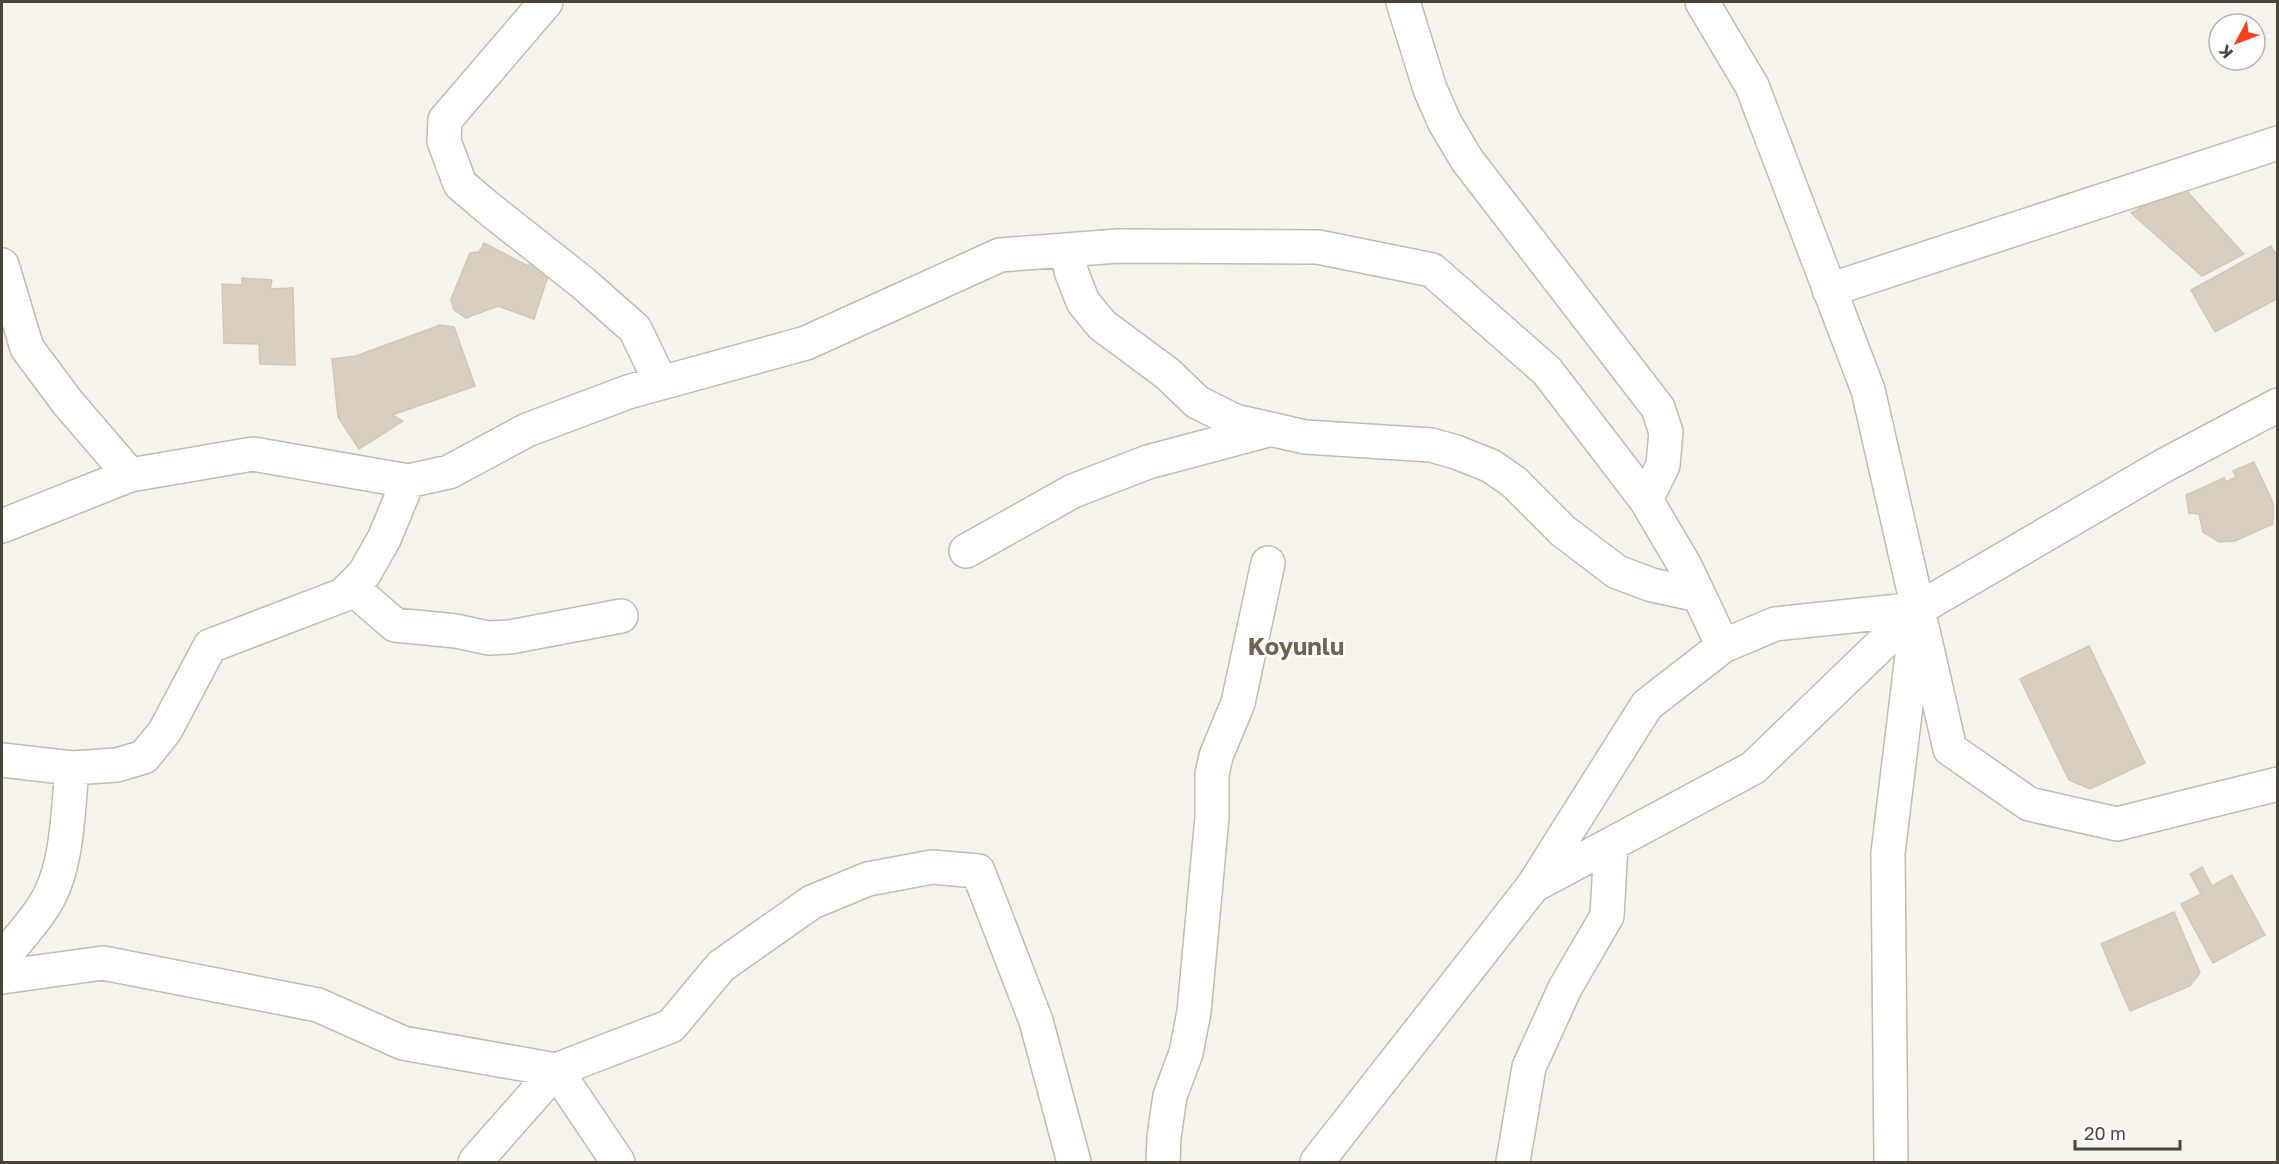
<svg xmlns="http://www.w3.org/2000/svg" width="2279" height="1164" font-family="'Golos Text',sans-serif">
<rect width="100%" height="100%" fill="#f6f3ec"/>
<path fill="#d8cfc1" stroke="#d3c7b4" stroke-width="1.5" d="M2182 186 2244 254 2202 276 2131 213Z
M484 243 528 266 532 261 548 276 534 319 498 306 466 318 454 310 451 299 470 253 479 252Z
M2271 246 2278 258V298L2215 332 2191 290Z
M242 278 272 280 270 289 293 288 295 365 260 364 259 344 224 343 222 284 242 285Z
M440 325 454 327 475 386 392 415 403 421 359 449 338 417 332 359 356 356Z
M2254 462 2273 503V524L2235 541 2219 542 2203 532 2199 514 2189 513 2186 495 2224 478 2226 482 2236 477 2233 471Z
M2089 646 2145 763 2090 789 2069 780 2020 679Z
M2202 867 2212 886 2232 875 2265 935 2213 963 2181 904 2201 894 2190 874Z
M2174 912 2200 973 2190 986 2130 1011 2101 944Z"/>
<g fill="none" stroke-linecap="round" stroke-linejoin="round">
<g stroke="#c2bbae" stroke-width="36">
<path id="minor" d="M546 2 445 120 444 141 460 184 487 207 583 283 635 329 661 383
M1403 2 1430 89 1445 123 1467 160 1658 408 1666 432 1663 465 1646 500
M1702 2 1752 86 1868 390 1950 749 2029 804 2117 824 2278 784
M1067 250 1071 271 1083 302 1102 325 1168 374 1197 402 1235 421 1305 437 1431 445 1456 452 1491 466 1514 482 1563 531 1617 572 1652 585 1698 595
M2 265 27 348 68 403 130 475
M1829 290 2278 143
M2 526 130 475 253 454 408 481 449 472 527 430 628 392 806 343 1000 255 1118 246 1318 247 1432 270 1547 371 1646 500 1685 566 1723 646
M966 551 1073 491 1148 462 1268 430
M351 587 395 625 456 631 488 638 510 637 621 616
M2 760 72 768 117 765 144 757 165 731 210 646 343 595 364 574 384 539 408 481
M1533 886 1753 768 1918 609 2163 466 2278 405
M2 959C16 941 33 924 45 904 68 868 68 810 72 768
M2 977 103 963 318 1005 403 1043 556 1070 618 1162
M475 1162 556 1070 671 1026 721 966 812 902 868 879 932 867 978 871 1036 1021 1074 1162
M1163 1162 1164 1137 1170 1096 1186 1053 1194 1012 1212 817V774L1216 756 1238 703 1268 563
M1317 1162 1533 886 1647 705 1723 646 1775 624 1918 609
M1513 1162 1529 1067 1565 988 1607 916 1611 844
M1891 1162 1888 853 1915 631"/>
</g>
<use href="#minor" stroke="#fff" stroke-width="33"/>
</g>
<g text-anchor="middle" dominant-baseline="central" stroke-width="4.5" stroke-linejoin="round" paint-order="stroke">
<g font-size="24" font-weight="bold" fill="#6e6250" stroke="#fff">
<text x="1296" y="645">Koyunlu</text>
</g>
</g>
<rect width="2279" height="1164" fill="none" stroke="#4b4439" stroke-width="6"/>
<g transform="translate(2237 42) rotate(229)"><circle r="28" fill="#ffffff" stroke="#b7b4b0" stroke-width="1.5"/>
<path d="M0-4.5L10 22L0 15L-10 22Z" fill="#fc3f1d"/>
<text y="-9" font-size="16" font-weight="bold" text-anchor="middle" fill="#4b4439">K</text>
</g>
<path d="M2075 1140v9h105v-9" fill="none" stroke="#4b4439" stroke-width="3"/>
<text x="2084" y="1140" font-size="18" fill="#4b4439" stroke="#ffffff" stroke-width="4.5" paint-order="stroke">20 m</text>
</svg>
